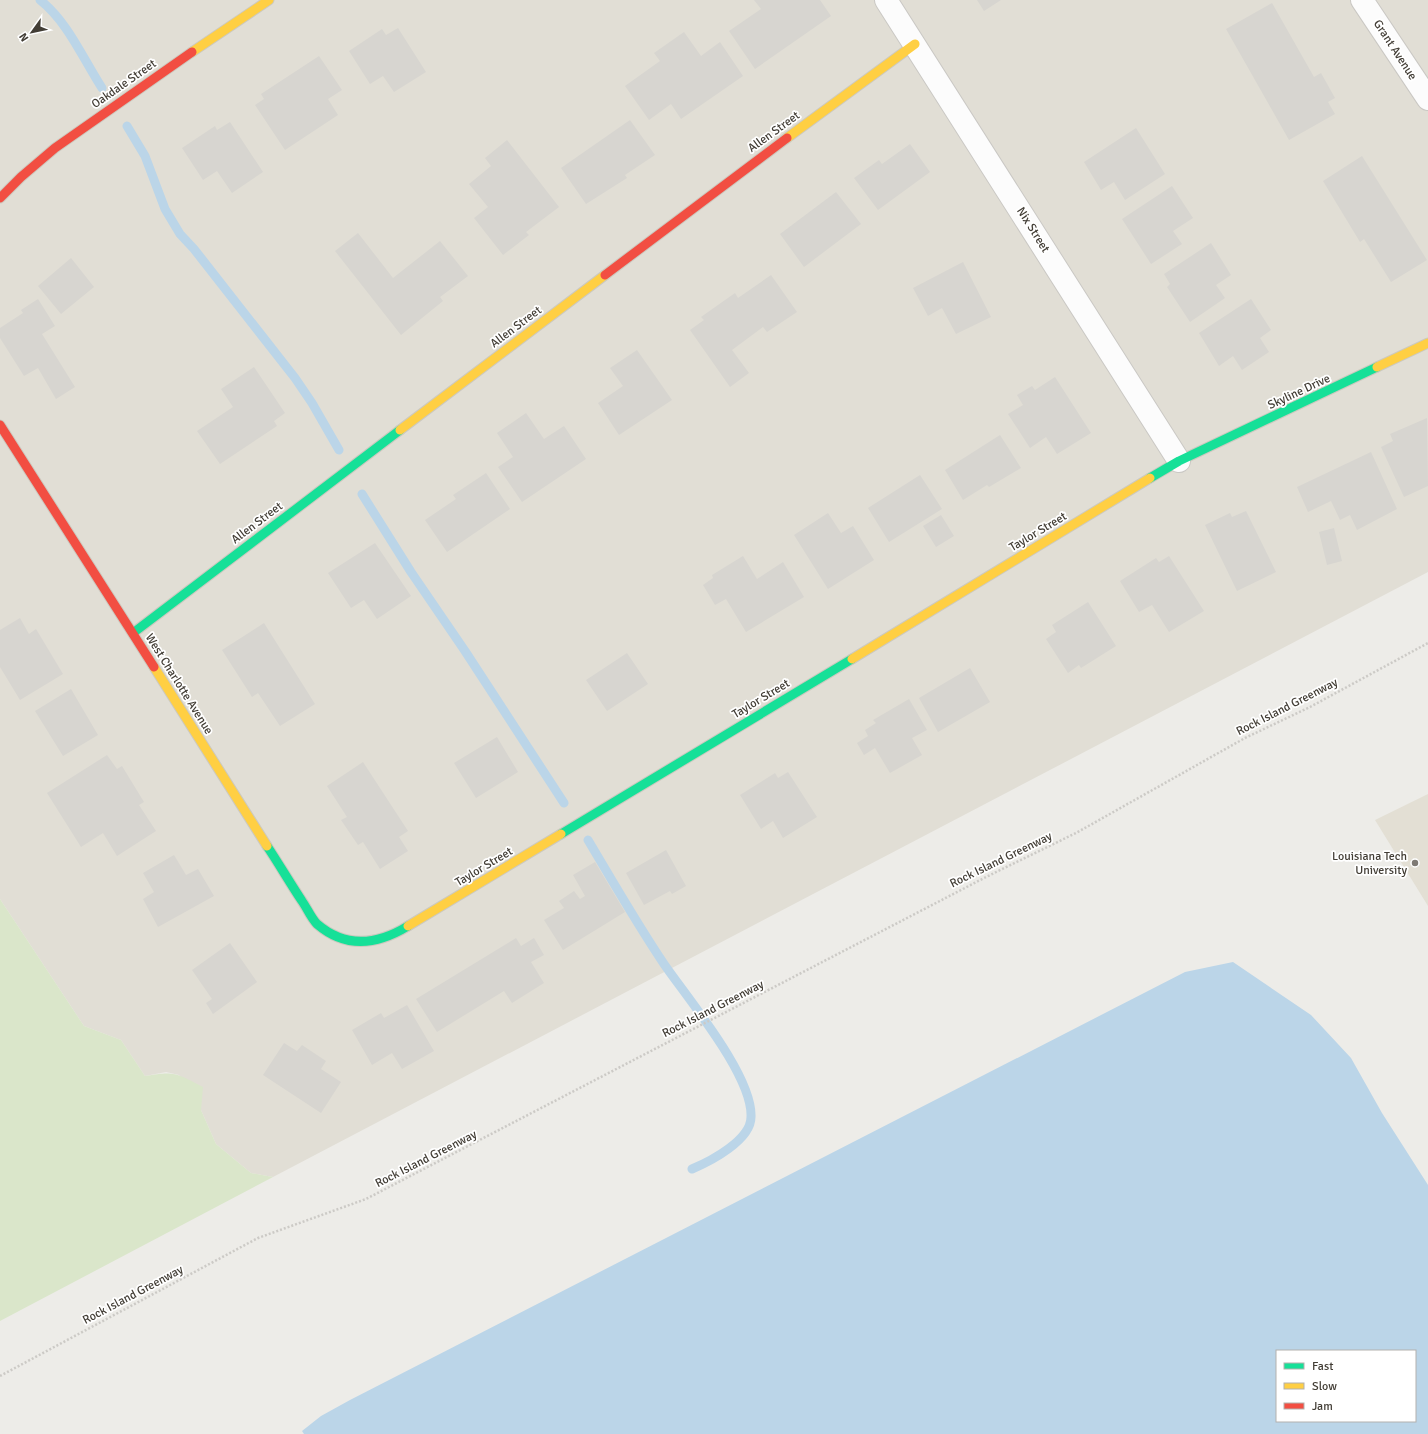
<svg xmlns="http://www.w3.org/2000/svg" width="1428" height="1434" font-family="Signika,sans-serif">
<rect width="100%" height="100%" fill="#edece8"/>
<path fill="#e1ded5" d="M0 0H1428V572L273 1177 251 1173 216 1144 201 1110 179 1075 166 1072 145 1076 121 1040 84 1026 0 899Z"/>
<path fill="#e3dfd4" d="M1428 794V906L1375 820Z"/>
<path fill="#dae6ca" d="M0 899 84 1026 121 1040 145 1076C175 1071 176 1073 203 1087L201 1110 216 1144 251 1173 273 1177 0 1321Z"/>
<path fill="#bbd5e8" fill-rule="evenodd" d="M1233 962 1311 1015 1351 1058 1382 1113 1428 1185V1434H304L302 1431 321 1416 350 1400 1185 972ZM1277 1351H1415V1421H1277Z"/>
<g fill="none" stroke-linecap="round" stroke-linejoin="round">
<path stroke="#bbd5e8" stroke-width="9" d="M40 0C68 22 83 59 102 88
M127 126 145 156 165 209 180 234 194 249 295 378 312 403 339 450
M362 494 411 572 465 651 564 803
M588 840C613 882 637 924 664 964 688 999 753 1076 751 1117 751 1140 711 1161 692 1169"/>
</g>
<path fill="#d7d5d0" d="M754 0H820L831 16 755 69 729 31 761 9Z
M977 0H1001L984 11Z
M1272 3 1314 77 1321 73 1335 98 1328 102 1335 114 1289 140 1226 29Z
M398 28 426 72 394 92 383 76 370 84 349 51 382 29 386 35Z
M684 32 701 56 720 42 743 76 681 119 671 104 649 120 625 86 660 61 654 53Z
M319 56 342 90 328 99 338 115 285 150 255 105 264 99 261 94Z
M630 120 655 155 625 175 627 178 586 204 561 168Z
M230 122 263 172 232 193 217 171 203 180 182 148 215 126 217 130Z
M1136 128 1165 174 1125 200 1114 182 1101 190 1084 162Z
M507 140 559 207 526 232 529 235 503 255 474 218 488 207 469 184 491 166 485 158Z
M910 144 930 172 878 210 854 178 879 160 882 164Z
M1362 156 1427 260 1391 282 1364 239 1360 242 1323 181Z
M1172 186 1193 218 1173 231 1182 244 1151 264 1122 219Z
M836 192 861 224 804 267 780 234Z
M358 233 393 278 440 241 468 276 440 297 443 301 401 335 335 251Z
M1211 243 1231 275 1216 285 1225 298 1190 322 1167 287 1170 284 1164 274Z
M71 258 94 287 61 314 38 286Z
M963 262 991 317 956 334 942 308 928 316 913 288Z
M771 275 797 312 767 332 763 327 732 350 749 373 730 387 690 330 704 320 701 317 735 293 738 298Z
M38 299 55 326 42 334 75 387 56 399 38 368 24 376 0 338V328L23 313 21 310Z
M1251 299 1271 330 1260 338 1269 352 1242 370 1233 356 1219 366 1199 333Z
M637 350 672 400 619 435 598 403 623 386 610 368Z
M254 367 285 413 274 421 277 426 220 464 197 431 233 407 221 389Z
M1055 377 1091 433 1057 454 1046 437 1030 448 1008 414 1023 405 1017 395 1032 386 1035 390Z
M526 413 544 439 564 426 586 459 522 502 498 467 513 457 497 433Z
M1427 418 1428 486 1404 497 1381 447 1393 441 1390 434Z
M1000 435 1021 468 989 487 987 485 963 500 945 470Z
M1371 452 1397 509 1357 530 1350 515 1340 520 1331 501 1308 512 1297 487Z
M486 473 510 509 447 552 425 520 456 499 453 495Z
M920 475 942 509 889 542 868 508Z
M1246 511 1276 572 1237 591 1205 525 1230 513 1232 517Z
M828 513 841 533 853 526 874 560 828 589 794 535Z
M941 515 954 536 936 547 923 526Z
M1334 528 1342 561 1327 565 1319 532Z
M375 543 411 596 377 619 364 600 351 608 328 573Z
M743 556 757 579 783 562 804 597 746 632 726 599 715 605 703 585 713 578 712 575Z
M1169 556 1204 611 1169 632 1152 605 1139 612 1120 581 1156 558 1159 562Z
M1088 602 1116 646 1081 668 1079 665 1068 673 1046 639 1056 632 1052 625Z
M20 618 29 634 36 629 63 674 20 700 0 667V630Z
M264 623 315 704 280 726 258 693 252 697 222 650Z
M627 653 648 684 607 711 586 680Z
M970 668 990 702 938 732 919 698Z
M71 689 98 735 63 756 35 711Z
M909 699 927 730 912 738 922 755 890 773 875 748 864 755 857 743 868 736 865 730 876 723 873 720Z
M497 737 518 772 476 798 454 763Z
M107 755 117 769 122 766 144 802 139 805 156 831 117 856 103 833 81 847 47 793Z
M363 762 408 831 399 837 408 851 380 869 363 842 358 845 341 820 347 817 327 786Z
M788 772 817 817 783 838 773 821 761 829 740 795 775 773 778 778Z
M666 850 686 886 672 894 670 891 644 905 626 873Z
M174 855 186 875 198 869 214 896 158 927 143 899 154 892 143 873Z
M595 862 625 912 563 950 544 920 564 908 559 901 574 891 580 899 585 896 573 875Z
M516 938 521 946 534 938 544 955 531 962 544 983 512 1003 504 991 437 1032 416 999Z
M230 943 257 982 213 1014 206 1003 212 999 192 970Z
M407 1005 434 1051 402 1069 392 1053 372 1065 352 1030 381 1013 384 1018Z
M284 1043 297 1051 302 1045 326 1061 321 1069 341 1082 321 1113 263 1075Z"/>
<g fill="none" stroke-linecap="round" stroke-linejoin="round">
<g stroke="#cac8c4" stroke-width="24">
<path id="street" d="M886 0 1179 461
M1362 0 1428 99"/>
</g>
<g stroke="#ccc9bf" stroke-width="11">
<path id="fast" d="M1150 478 1179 461 1377 367
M133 633 400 430
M561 834 852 659
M267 846C279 864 290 883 302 901 307 908 311 918 317 924 346 949 377 945 408 926"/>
</g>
<g stroke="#ccc9bf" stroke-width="11">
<path id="slow" d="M192 52 269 0
M787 138 915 44
M1377 367 1428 343
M400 430 605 275
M852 659 1150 478
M154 667 267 846
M408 926 561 834"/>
</g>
<g stroke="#ccc9bf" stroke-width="11">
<path id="jam" d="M0 198 21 177 55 148 192 52
M605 275 787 138
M0 425 154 667"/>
</g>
<path stroke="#cccac6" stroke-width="2.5" stroke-dasharray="2 2" stroke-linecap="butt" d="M0 1376 258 1238 366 1199 986 877 1076 833 1245 738 1310 707 1428 643"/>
<use href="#street" stroke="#fcfcfc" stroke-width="22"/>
<use href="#fast" stroke="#16e098" stroke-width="9"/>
<use href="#slow" stroke="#ffcf43" stroke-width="9"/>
<use href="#jam" stroke="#f24e42" stroke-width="9"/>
</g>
<circle fill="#7e7a74" stroke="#fff" stroke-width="1.5" cx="1415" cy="863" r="4"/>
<g text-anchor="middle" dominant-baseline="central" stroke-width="3.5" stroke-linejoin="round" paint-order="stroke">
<g font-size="12" fill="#423d35" stroke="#fff">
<text transform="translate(1395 50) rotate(57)">Grant Avenue</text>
<text transform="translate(124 84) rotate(-35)">Oakdale Street</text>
<text transform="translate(774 132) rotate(-36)">Allen Street</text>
<text transform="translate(1033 230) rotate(58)">Nix Street</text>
<text transform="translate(516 327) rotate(-37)">Allen Street</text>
<text transform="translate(1299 392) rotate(-25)">Skyline Drive</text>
<text transform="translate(257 523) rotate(-37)">Allen Street</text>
<text transform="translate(1038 532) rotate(-31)">Taylor Street</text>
<text transform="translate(179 684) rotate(58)">West Charlotte Avenue</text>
<text transform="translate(761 699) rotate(-31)">Taylor Street</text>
<text transform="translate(1287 707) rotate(-27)">Rock Island Greenway</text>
<text transform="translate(1001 860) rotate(-26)">Rock Island Greenway</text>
<text transform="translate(484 867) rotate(-31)">Taylor Street</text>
<text transform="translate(713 1009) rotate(-27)">Rock Island Greenway</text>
<text transform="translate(426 1159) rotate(-27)">Rock Island Greenway</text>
<text transform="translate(133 1295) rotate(-28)">Rock Island Greenway</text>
</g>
<g font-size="12" fill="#423d35" stroke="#fff" text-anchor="end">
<text x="1407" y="856">Louisiana Tech<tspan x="1407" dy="14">University</tspan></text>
</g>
</g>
<rect x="1276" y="1350" width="140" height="72" fill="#ffffff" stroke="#b3b1ae"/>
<rect x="1284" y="1363" width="20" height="6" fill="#16e098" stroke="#b3b1ae"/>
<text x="1312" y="1370" font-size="12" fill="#423d35">Fast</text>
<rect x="1284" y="1383" width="20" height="6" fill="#ffcf43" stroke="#b3b1ae"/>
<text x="1312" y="1390" font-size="12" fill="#423d35">Slow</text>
<rect x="1284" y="1403" width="20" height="6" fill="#f24e42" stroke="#b3b1ae"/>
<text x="1312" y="1410" font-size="12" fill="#423d35">Jam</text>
<g transform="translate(32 32) rotate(237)" stroke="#ffffff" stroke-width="3" paint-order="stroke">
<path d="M0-3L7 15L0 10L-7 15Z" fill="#423d35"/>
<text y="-6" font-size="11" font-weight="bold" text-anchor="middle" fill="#423d35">N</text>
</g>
</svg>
